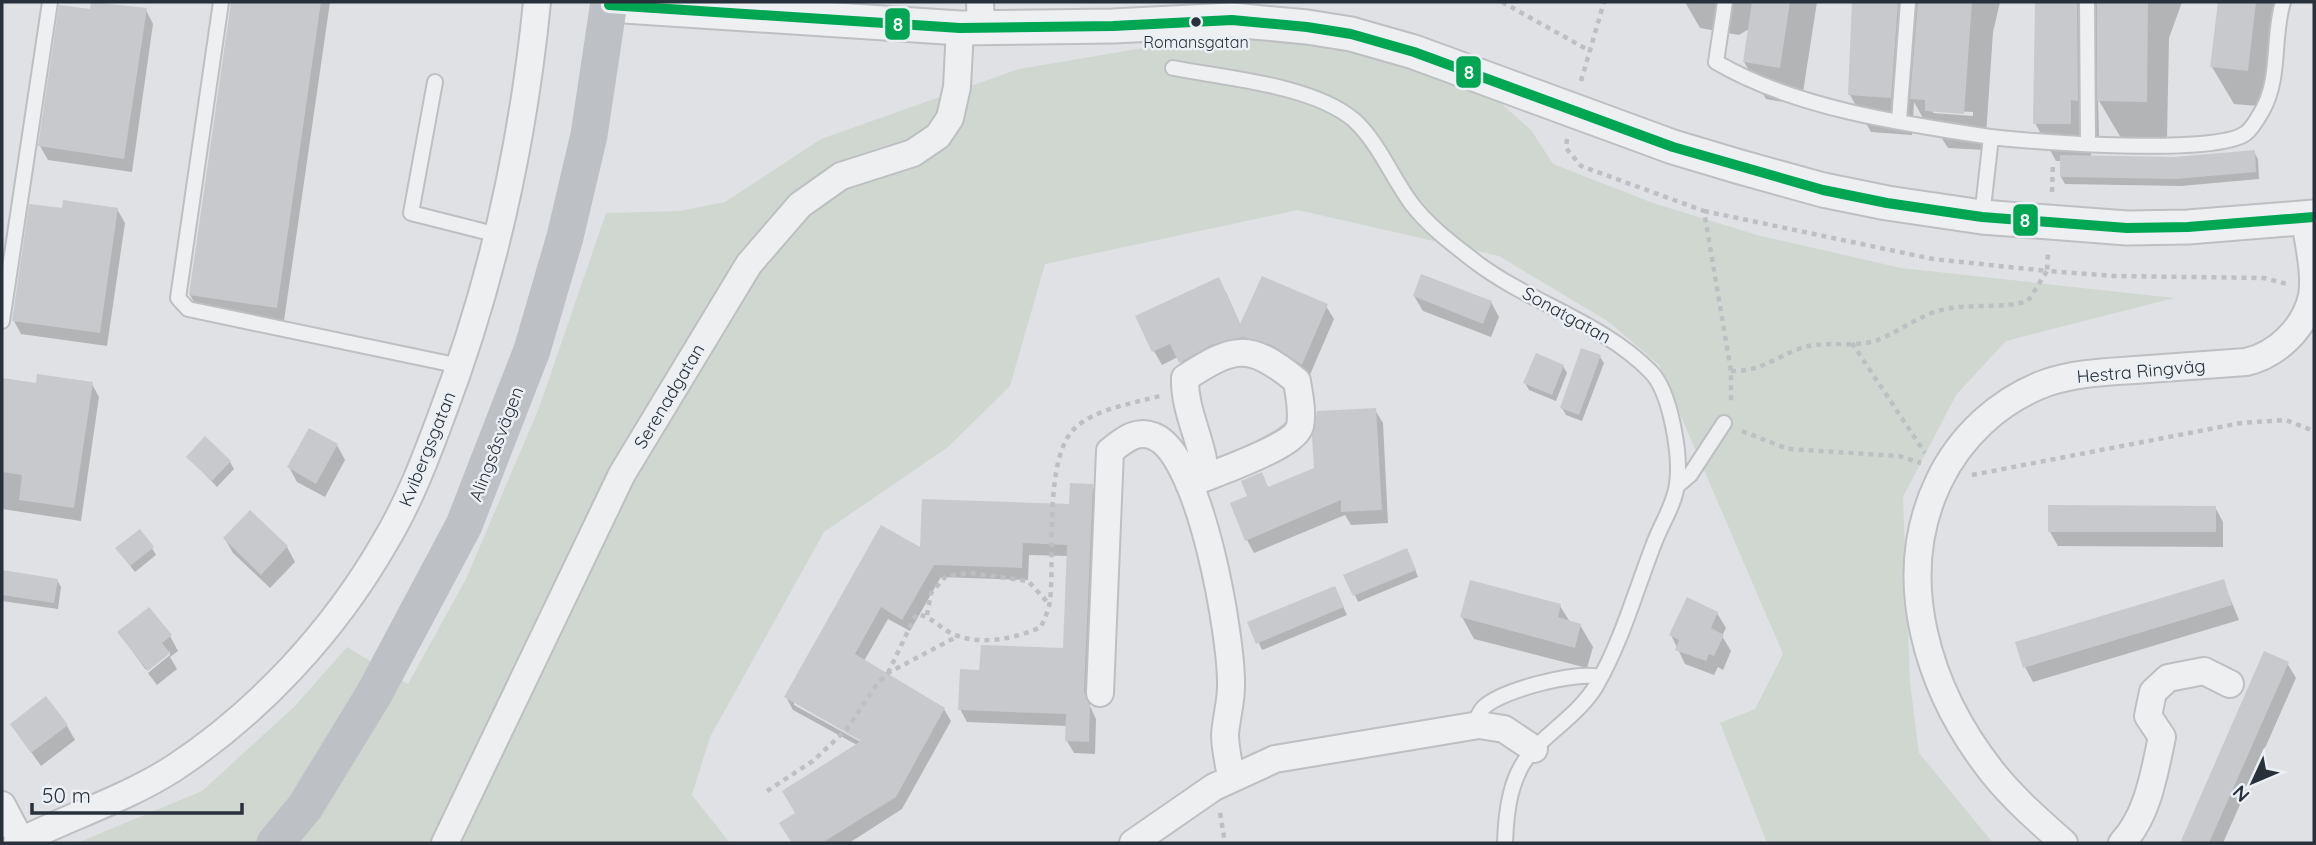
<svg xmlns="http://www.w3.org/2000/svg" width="2316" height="845" font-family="Quicksand,sans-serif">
<rect width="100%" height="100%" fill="#dfe1e4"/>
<path fill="#d0d7d0" d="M1220 35 1290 38 1392 60 1497 100 1531 130 1553 164 1653 203 1757 235 1901 268 2174 298 2006 341 1956 395 1903 497 1910 682 1919 753 1993 843H1767L1720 723 1755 709 1783 654 1659 365 1609 322 1499 256 1298 210 1045 264 1010 386 948 447 824 532 710 737 692 795 730 843H77L202 791 295 706 347 647 408 684 466 579 539 408 606 213 680 211 725 202 821 139 1019 69Z"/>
<path fill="#0003" fill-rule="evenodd" d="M93 2 146 10 153 24 132 172 48 160 40 146Z
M233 2H330L284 321 198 309 190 295Z
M1685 2H1817L1801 105 1766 99 1744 62 1749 29 1739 35 1700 28Z
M1854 2H2000L1993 32 1985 150 1948 148 1941 137 1933 136 1914 102 1912 135 1871 132 1850 95ZM1933 110 1973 112V116L1933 113Z
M2036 2H2182L2169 38 2167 139 2121 138 2098 99 2099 137H2091V157L2174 158 2254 152 2258 159 2259 179 2181 186 2065 184 2061 177 2062 161H2056L2035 123Z
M2220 2H2289L2269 107 2234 104 2212 67Z
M117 209 125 223 107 346 21 334 14 321 63 210Z
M1226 292 1241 326 1326 306 1334 319 1309 377 1282 358 1188 376 1178 357 1162 365 1154 351Z
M1414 296 1491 302 1499 317 1491 337 1423 311Z
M1600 357 1604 363 1582 421 1566 415 1562 408Z
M1563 366 1567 373 1556 401 1529 390 1525 383Z
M4 380 38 385 92 384 99 397 81 521 2 509Z
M1375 410 1383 423 1388 523 1351 525 1345 515 1254 553 1247 540 1250 497 1261 474 1269 489 1316 469Z
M337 445 345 460 325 497 297 482 289 467Z
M188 457 230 462 234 469 217 487Z
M1092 486 1099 498 1090 706 1096 719 1095 754 1074 753 1067 741 1068 726 967 722 960 709 981 672 1065 650 1069 556 1029 555 1028 580 941 577 910 631 888 619 864 661 944 709 951 721 902 809 849 843H793L781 824 797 814 857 745 793 710 786 697 922 550 1071 506ZM794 701 870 743 868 746 794 705Z
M2215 507 2223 522V547L2058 546 2050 532Z
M251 512 287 547 295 562 270 588 233 553 225 539Z
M152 548 156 555 135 572 122 555Z
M1410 556 1418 577 1358 602 1346 575Z
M2 572 57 580 61 587 58 609 2 601Z
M2223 581 2239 620 2033 682 2025 667Z
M1338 595 1347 615 1262 650 1250 623Z
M1560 606 1570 622 1580 625 1593 647 1587 668 1474 639 1462 617Z
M1717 613 1726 628 1722 636 1731 651 1723 670 1718 667 1714 675 1685 664 1671 635Z
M119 633 170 636 178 651 170 657 177 669 157 685 148 673 170 655V651L146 670Z
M2265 653 2287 663 2296 678 2223 843H2182Z
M12 725 67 726 75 740 41 766Z"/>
<path fill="#c7c9cc" d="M91 2 147 8 124 159 38 146 59 5 90 9Z
M231 2H321L277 308 189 295Z
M1752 2H1790L1780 68 1743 62Z
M1852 2H1898L1891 98 1848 95Z
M1918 2H1972L1964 114 1925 111V100L1910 99Z
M2035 2H2077L2078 101 2071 100V124H2033Z
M2097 2H2148L2147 102 2097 101Z
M2218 2H2256L2248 71 2210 67Z
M2255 150 2256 172 2176 179 2060 177V155L2174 157Z
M63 200 118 208 100 333 12 321 29 204 62 208Z
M1421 274 1492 301 1483 324 1413 296Z
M1262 276 1328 304 1302 365 1272 345 1243 337 1211 345 1179 363 1170 344 1152 352 1135 316 1219 277 1240 324Z
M1581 348 1601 355 1579 415 1560 408Z
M1536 353 1564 365 1552 395 1523 383Z
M37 374 93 382 74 508 19 500 22 475 2 472V378L36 383Z
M1376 408 1382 510 1341 512V500L1245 541 1230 503 1247 496 1241 481 1262 472 1268 487 1314 468 1312 436 1317 411Z
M309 428 338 444 316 484 287 467Z
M205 436 231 461 212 481 186 457Z
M1070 483 1093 484 1084 692 1090 705 1089 742 1065 741 1066 714 958 710 960 669 979 670 981 645 1063 648 1067 545 1023 543 1022 568 934 565 902 620 881 607 855 654 945 708 896 797 822 843H792L779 823 795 813 782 791 861 741 784 697 881 525 920 547 922 499 1069 504Z
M2048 505 2216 506V532H2048Z
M250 510 288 546 261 575 223 538Z
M140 529 154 547 130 566 115 548Z
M1407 548 1416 570 1353 596 1343 575Z
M2 570 58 579 54 603 2 595Z
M2224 579 2232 605 2023 668 2015 642Z
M1470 580 1561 604 1558 617 1581 624 1575 648 1460 617Z
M1335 586 1344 607 1256 644 1247 622Z
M1687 597 1718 612 1711 628 1724 635 1714 656 1709 654 1706 661 1675 650 1679 640 1669 635Z
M149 607 172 635 162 643 170 653 148 671 117 632Z
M2264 651 2289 662 2209 843H2180Z
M46 696 68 725 31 753 10 724Z"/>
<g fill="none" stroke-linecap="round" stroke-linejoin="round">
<g stroke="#bdbfc2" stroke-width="18">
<path id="service" d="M221 2 178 298 188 309 460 366
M1725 2 1716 62C1794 108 1903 124 1991 137
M2087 2 2088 144
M1173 68C1225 78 1313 85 1354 120 1378 142 1392 177 1411 203 1428 226 1454 245 1477 263 1532 304 1602 322 1651 372 1671 393 1681 456 1677 484 1675 503 1662 523 1655 541 1636 589 1622 641 1596 686 1580 712 1554 728 1534 749 1510 774 1506 811 1505 843
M435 82 411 213 498 235
M1899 120 1908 2
M1982 217 1991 137C2033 142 2218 156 2246 133 2252 129 2258 118 2262 111 2281 78 2272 37 2283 2
M2 321 50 2
M1677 486 1690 475 1724 423
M1473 726C1476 720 1479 712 1484 707 1503 690 1575 671 1600 677"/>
</g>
<g stroke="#bdbfc2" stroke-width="30">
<path id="minor" d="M980 2 981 28
M1189 484C1210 475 1295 447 1300 426 1303 411 1299 395 1297 381 1249 342 1234 346 1185 378 1184 413 1204 442 1205 477
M1100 693 1110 451C1123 441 1136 429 1153 436 1201 453 1232 639 1231 686 1231 703 1226 719 1225 735 1225 748 1229 764 1231 777
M2 805 21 841
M17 843C68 817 126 799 174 768 259 712 334 631 385 542 409 502 425 460 441 417 492 284 523 144 537 2
M445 843 622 474 749 264 800 205 841 176 913 153 938 136 950 118 957 87 960 28
M1133 843 1214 787 1275 759 1479 725 1504 729 1534 749
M2064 843C2039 821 2014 799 1993 773 1928 691 1892 578 1939 481 1960 437 1999 400 2046 383 2074 373 2105 372 2135 370 2172 367 2209 365 2246 362 2277 355 2305 328 2312 296 2316 273 2308 243 2305 219
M2122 843C2148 815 2154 774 2162 737L2148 716 2153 692 2168 678 2204 671 2230 684"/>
</g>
<g stroke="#bdbfc2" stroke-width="37">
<path id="tertiary" d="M609 5 960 28 1113 26 1232 20 1307 27 1351 34 1414 52 1673 147 1740 167 1823 190 1887 203 1982 217 2127 228 2188 227 2314 217"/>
</g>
<path stroke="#bdc0c3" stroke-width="4.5" stroke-dasharray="5 5" stroke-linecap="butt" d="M1502 2 1590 51
M1581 81 1604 2
M1567 139 1566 148 1581 166 1704 211 1731 371V404
M2052 192 2053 162
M1704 211 1933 259 2047 271 2048 253
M1852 343 1925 453
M1731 371C1760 372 1776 357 1801 348 1825 340 1852 348 1875 341 1897 333 1915 318 1938 311 1968 302 1999 310 2028 301L2047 271 2114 276 2264 278 2287 284
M1742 431 1788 449 1899 456 1921 463
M1972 475 2241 423 2286 420 2314 431
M927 615 931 593 946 576 970 573 1028 581 1050 605
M888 673 916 614C930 616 937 625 949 632 976 647 1015 639 1041 627 1044 619 1049 610 1050 601 1055 559 1043 458 1075 428 1095 409 1134 403 1160 396
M767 791 813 761 847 729 877 684 888 673 958 636
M1220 813 1225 843"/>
<use href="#service" stroke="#eeeff1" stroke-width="14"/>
<use href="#minor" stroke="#eeeff1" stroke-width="26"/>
<use href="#tertiary" stroke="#eeeff1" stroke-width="33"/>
<path stroke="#bdc0c4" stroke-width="37" d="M275 843 305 807 374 694 464 525 532 350 565 237 589 135 609 2"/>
<g stroke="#ecf0f4" stroke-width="16">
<path id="bus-1" d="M609 5 960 28 1113 26 1232 20 1307 27 1351 34 1414 52 1673 147 1823 190 1887 203 1982 217 2127 228 2188 227 2314 217"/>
</g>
<use href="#bus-1" stroke="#00a651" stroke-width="10"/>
</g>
<circle fill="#28303b" stroke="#ecf0f4" stroke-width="2.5" cx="1196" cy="22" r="6"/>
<g text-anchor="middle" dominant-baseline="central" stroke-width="5" stroke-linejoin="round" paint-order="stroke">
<g font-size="16" fill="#28303b" stroke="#ecf0f4">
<text x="1196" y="42">Romansgatan</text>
</g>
<g font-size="18" fill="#28303b" stroke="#ecf0f4">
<text transform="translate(1567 315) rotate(29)">Sonatgatan</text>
<text transform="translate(2141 371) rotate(-5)">Hestra Ringväg</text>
<text transform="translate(669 396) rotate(-59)">Serenadgatan</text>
<text transform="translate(496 444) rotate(-69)">Alingsåsvägen</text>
<text transform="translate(427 449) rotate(-68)">Kvibergsgatan</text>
</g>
</g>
<g stroke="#ecf0f4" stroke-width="2.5">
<rect x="884" y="7" width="27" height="34" rx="7" fill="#00a651"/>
<rect x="1455" y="55" width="27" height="34" rx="7" fill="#00a651"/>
<rect x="2012" y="203" width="27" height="34" rx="7" fill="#00a651"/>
</g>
<g font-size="19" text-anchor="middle" font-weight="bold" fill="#fff">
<text x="898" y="31">8</text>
<text x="1469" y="79">8</text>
<text x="2025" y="227">8</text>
</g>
<rect width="2316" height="845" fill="none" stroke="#28303b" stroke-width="7"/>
<g transform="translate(2253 782) rotate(226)" stroke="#ecf0f4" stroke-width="5" paint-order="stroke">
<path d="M0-5L12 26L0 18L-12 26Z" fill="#28303b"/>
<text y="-10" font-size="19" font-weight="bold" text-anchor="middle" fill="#28303b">N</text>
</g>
<path d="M32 803v10h210v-10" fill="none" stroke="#28303b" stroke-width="3.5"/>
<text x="42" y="803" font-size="21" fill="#28303b" stroke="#ecf0f4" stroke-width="5" paint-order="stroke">50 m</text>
</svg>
